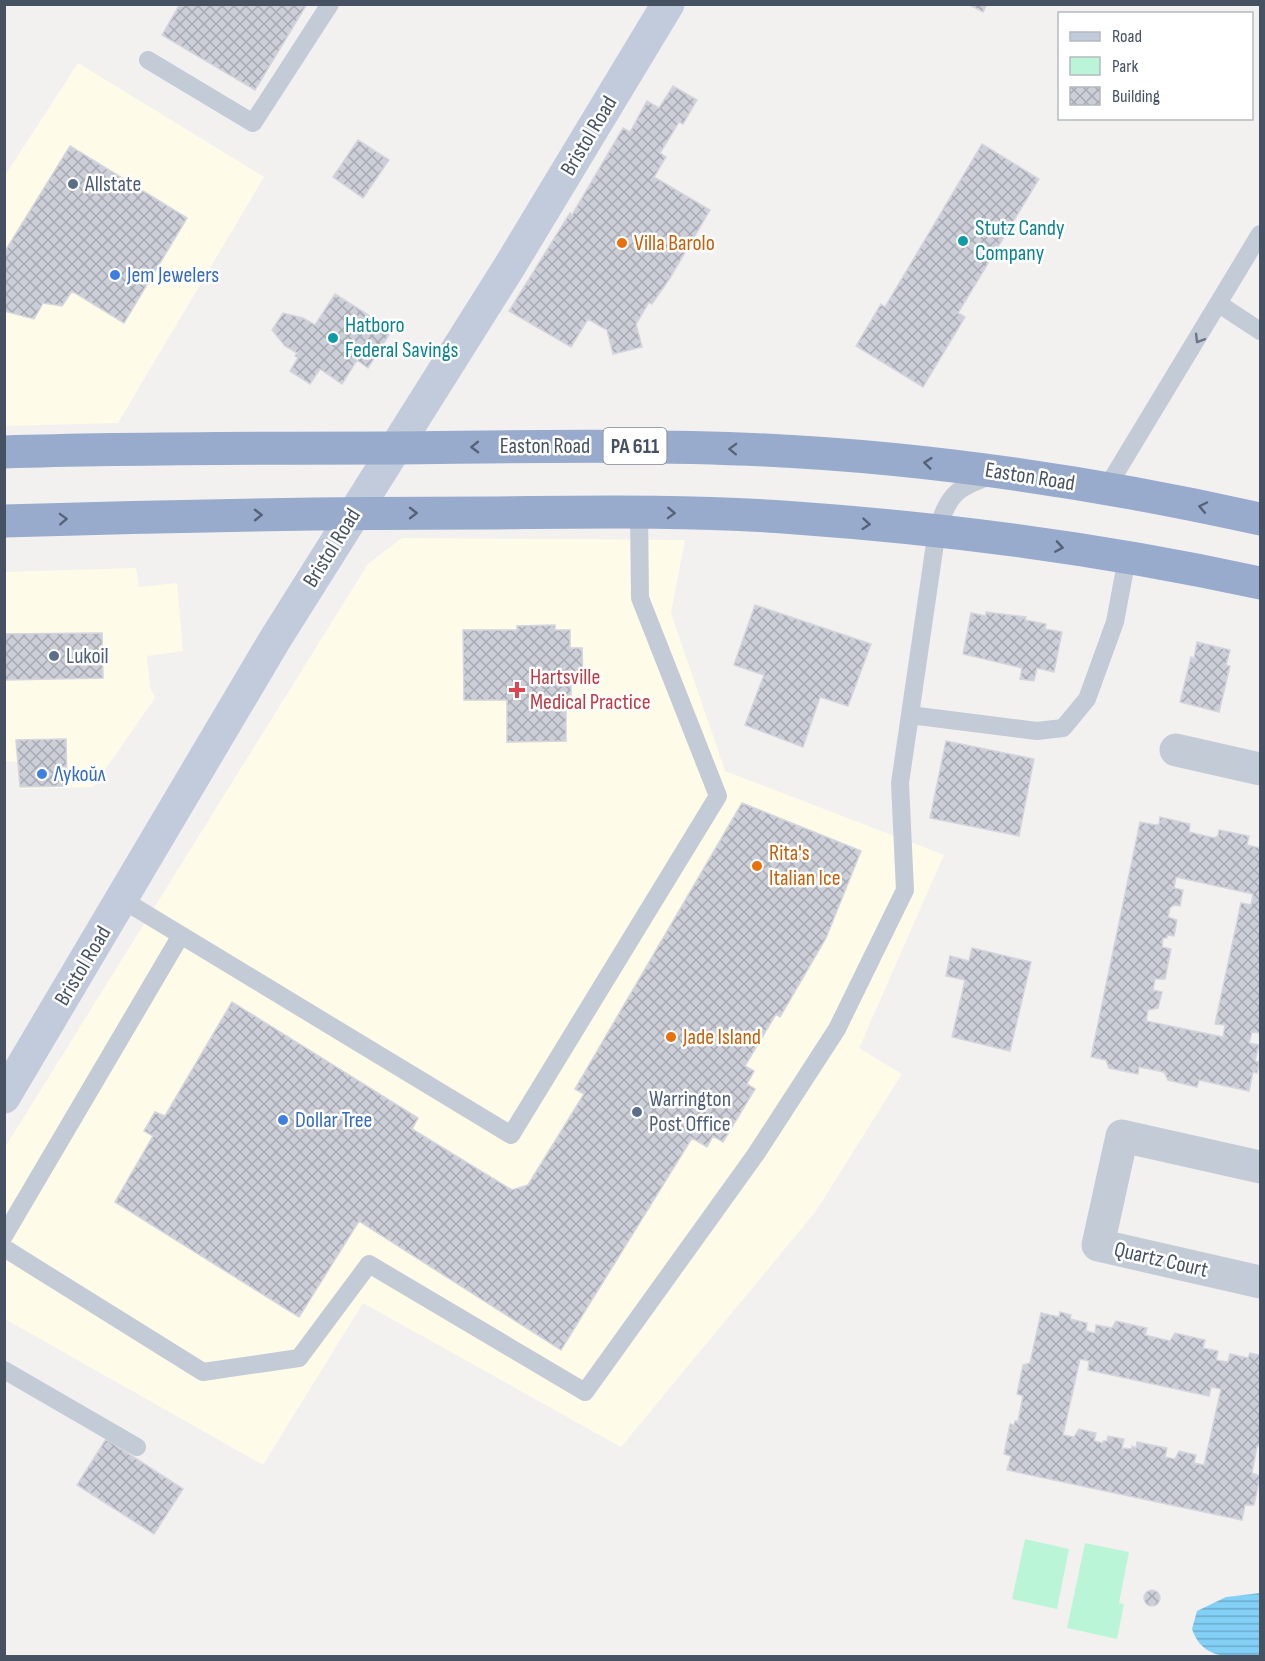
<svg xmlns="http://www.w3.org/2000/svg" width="1265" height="1661" font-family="'Sofia Sans Condensed',sans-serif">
<defs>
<pattern id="water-rules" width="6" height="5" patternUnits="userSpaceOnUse" patternTransform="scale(1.5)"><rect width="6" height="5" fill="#83d0f7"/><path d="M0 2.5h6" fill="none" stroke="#6dabcb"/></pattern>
<pattern id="building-cross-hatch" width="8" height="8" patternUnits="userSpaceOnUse" patternTransform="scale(1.5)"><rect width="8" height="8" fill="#cccfd7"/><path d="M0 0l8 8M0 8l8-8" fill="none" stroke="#a7aab2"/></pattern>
</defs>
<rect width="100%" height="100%" fill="#f3f1f0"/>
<path fill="#fefbe9" d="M78 63 264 177 118 423 5 426 4 177Z
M402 538 685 540 671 613 725 771 944 855 859 1048 902 1074 816 1211 621 1447 363 1303 263 1465 5 1319 4 1149 368 564Z
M136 568 139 587 177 583 183 651 147 656 150 687 155 698 93 787 19 789 17 762 5 761 4 572Z"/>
<path fill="#bbf5d8" d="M1025 1539 1069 1549 1057 1609 1012 1599Z
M1085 1543 1129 1552 1119 1603 1124 1604 1117 1639 1067 1628Z"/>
<path fill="url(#water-rules)" d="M1260 1593V1656C1231 1657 1203 1661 1192 1629L1197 1611 1226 1597Z"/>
<path fill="url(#building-cross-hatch)" stroke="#d4d5dd" stroke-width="1.5" fill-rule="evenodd" d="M180 4H307L255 90 162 35Z
M968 4H987L983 12Z
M673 86 697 100 683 124 679 122 660 153 666 157 654 177 710 210 670 278 652 304 649 302 636 324 642 347 613 354 607 330 588 319 571 347 509 311 570 213 572 215 623 128 630 132 647 101 659 108Z
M358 140 389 160 363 198 333 177Z
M982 144 1039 179 958 313 965 317 923 387 856 346 881 304 885 307Z
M70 146 187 218 124 323 72 291 62 306 43 303 34 319 4 311V253Z
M335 294 392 330 368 368 357 360 342 384 320 369 310 384 290 371 298 358 295 356 297 353 285 346 272 330 283 313 303 318 315 325Z
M755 605 871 644 848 706 820 697 803 747 745 725 764 675 734 665Z
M986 612 1026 617 1025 620 1046 624 1045 629 1062 632 1054 672 1037 668 1034 681 1020 679 1022 668 963 654 971 613 986 616Z
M555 625V630H570V648H582L583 683H571V697H566V741L507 742V700H464L463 630H517V626Z
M102 633 103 678 4 680V634Z
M1197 642 1230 650 1226 665 1230 666 1219 712 1180 702 1191 657 1194 658Z
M66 739 67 786 20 787 16 740Z
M946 741 1034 759 1019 836 930 818Z
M742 803 861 851 826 938 780 1017 776 1014 745 1066 754 1071 747 1084 755 1089 723 1142 713 1136 707 1147 692 1138 561 1350 359 1221 299 1317 115 1202 153 1136 144 1131 155 1112 165 1116 232 1002 418 1118 412 1129 512 1190 528 1185 584 1094 575 1089Z
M1160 817 1190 824 1189 832 1214 838 1218 836 1219 830 1249 836 1247 845 1260 848V1033L1252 1032 1249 1043 1259 1045 1255 1061 1259 1062 1257 1073 1253 1072 1249 1091 1199 1080 1197 1087 1168 1080 1164 1072 1139 1067 1138 1074 1109 1068 1106 1060 1091 1057 1140 822 1156 825 1159 824ZM1176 877 1253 894 1251 905 1241 903 1215 1024 1225 1025 1223 1037 1146 1021 1148 1010 1158 1008 1162 992 1153 990 1155 979H1165L1171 949 1162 947 1163 938H1167V935L1174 936 1177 920 1168 917 1170 908 1174 905 1180 906 1183 890 1174 888Z
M972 948 1031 962 1010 1051 952 1037 965 980 946 976 950 956 969 961Z
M1060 1312 1071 1315 1070 1319 1087 1323 1086 1331 1095 1333 1096 1325 1112 1328 1116 1321 1147 1328 1145 1335 1170 1341 1175 1333 1205 1340 1203 1348 1218 1351 1216 1360 1228 1362 1230 1354 1248 1358 1250 1353 1260 1355V1445L1257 1446 1252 1473 1260 1476 1254 1505H1245L1242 1520 1007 1470 1011 1456 1004 1454 1010 1424 1014 1425 1015 1421H1018L1023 1396 1017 1394 1023 1365 1030 1363 1041 1313 1059 1317ZM1080 1359 1089 1361 1088 1370 1209 1396 1211 1387 1221 1389 1204 1465 1194 1463 1196 1455 1179 1451 1175 1459 1165 1457 1167 1448 1137 1442 1136 1448 1132 1446V1449L1122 1448 1124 1439 1108 1436 1107 1441H1103V1443L1094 1441 1096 1433 1079 1429 1074 1437 1063 1435Z
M106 1439 183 1489 154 1534 77 1485Z
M1144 1598a8 8 0 1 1 16 0a8 8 0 1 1-16 0Z"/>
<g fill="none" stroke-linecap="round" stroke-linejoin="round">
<path stroke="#c3cbd7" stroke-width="18" d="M148 60 253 123 330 4
M1219 304 1260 331
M1106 489 1260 234
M910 715 1037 731 1063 728 1087 699 1115 622 1127 558
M123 900 511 1135 718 796 640 598 639 512
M4 1236 181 935
M4 1248 203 1372 299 1358 369 1264 585 1392 756 1154 837 1029 905 890 900 783 937 530C949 495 955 488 991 476
M4 1370 137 1447"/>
<path stroke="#c3cbd7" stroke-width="33" d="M1176 750 1260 769
M1260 1167 1122 1136 1098 1245 1260 1282"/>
<path stroke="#c1cbdb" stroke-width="33" d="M4 1097 274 641 511 264 668 4"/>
<path stroke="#98abcc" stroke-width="33" d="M4 452C133 448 262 448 391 448 516 447 640 444 765 450 932 458 1098 483 1260 519
M4 521C165 516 325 513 486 513 589 512 693 510 796 518 952 529 1108 550 1260 583"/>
</g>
<defs><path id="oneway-chevron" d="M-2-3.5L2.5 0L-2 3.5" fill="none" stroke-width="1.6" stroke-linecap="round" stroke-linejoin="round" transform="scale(1.5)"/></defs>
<use stroke="#6c7684" href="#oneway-chevron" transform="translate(1199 339) rotate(121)"/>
<g stroke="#566376">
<use href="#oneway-chevron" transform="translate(475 447) rotate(179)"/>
<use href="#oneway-chevron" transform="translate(733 449) rotate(-178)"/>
<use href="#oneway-chevron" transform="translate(928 463) rotate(-174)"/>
<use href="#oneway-chevron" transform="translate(1203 507) rotate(-168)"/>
<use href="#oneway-chevron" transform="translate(413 513)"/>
<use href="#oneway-chevron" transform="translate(671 513) rotate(2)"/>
<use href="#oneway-chevron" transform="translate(258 515) rotate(-1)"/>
<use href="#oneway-chevron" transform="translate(63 519) rotate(-2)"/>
<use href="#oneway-chevron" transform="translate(866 524) rotate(5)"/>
<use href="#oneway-chevron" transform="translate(1059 547) rotate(9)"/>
</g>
<g fill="#5c6f8a" stroke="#fff" stroke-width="2">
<circle cx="73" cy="184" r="6"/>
<circle cx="54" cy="656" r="6"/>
<circle cx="637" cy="1112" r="6"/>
</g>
<g fill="#0f9aa8" stroke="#fff" stroke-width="2">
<circle cx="963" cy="241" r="6"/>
<circle cx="333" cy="338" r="6"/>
</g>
<g fill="#e8710a" stroke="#fff" stroke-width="2">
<circle cx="622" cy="243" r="6"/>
<circle cx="757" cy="866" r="6"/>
<circle cx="671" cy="1037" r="6"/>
</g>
<g fill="#3f7fe0" stroke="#fff" stroke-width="2">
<circle cx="115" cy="275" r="6"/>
<circle cx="42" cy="774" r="6"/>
<circle cx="283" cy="1120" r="6"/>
</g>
<path fill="#e0444e" stroke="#fff" stroke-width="2" d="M514 681h6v6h6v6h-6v6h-6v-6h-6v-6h6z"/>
<g text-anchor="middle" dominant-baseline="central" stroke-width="5" stroke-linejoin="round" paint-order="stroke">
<rect fill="#fff" stroke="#7e8590" stroke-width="1.5" x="603.5" y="428" width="63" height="36" rx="4.5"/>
<g font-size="21" font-weight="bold" fill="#465161">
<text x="635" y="446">PA 611</text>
</g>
<g font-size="22" fill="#465161" stroke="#fff">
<text transform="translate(589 136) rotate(-59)">Bristol Road</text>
<text x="545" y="446">Easton Road</text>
<text transform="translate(1030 477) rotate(9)">Easton Road</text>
<text transform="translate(332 548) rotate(-58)">Bristol Road</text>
<text transform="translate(83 966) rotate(-59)">Bristol Road</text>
<text transform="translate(1161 1260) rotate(13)">Quartz Court</text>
</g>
<g font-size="22" fill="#4e5e75" stroke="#fff" text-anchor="start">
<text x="85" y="184">Allstate</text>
<text x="66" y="656">Lukoil</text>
<text x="649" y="1099">Warrington<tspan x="649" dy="25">Post Office</tspan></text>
</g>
<g font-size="22" fill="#0d838f" stroke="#fff" text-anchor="start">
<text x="975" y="228">Stutz Candy<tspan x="975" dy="25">Company</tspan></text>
<text x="345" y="325">Hatboro<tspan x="345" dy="25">Federal Savings</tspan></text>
</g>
<g font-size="22" fill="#c56008" stroke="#fff" text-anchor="start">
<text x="634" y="243">Villa Barolo</text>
<text x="769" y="853">Rita's<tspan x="769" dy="25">Italian Ice</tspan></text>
<text x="683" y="1037">Jade Island</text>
</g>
<g font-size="22" fill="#366cbe" stroke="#fff" text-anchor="start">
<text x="127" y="275">Jem Jewelers</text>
<text x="54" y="774">Лукойл</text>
<text x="295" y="1120">Dollar Tree</text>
</g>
<g font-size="22" fill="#be3a42" stroke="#fff" text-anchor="start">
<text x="530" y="677">Hartsville<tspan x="530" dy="25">Medical Practice</tspan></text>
</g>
</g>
<rect width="1265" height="1661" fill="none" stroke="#465161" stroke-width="12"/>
<rect x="1058" y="12" width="195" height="108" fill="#ffffff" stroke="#b5b9c0" stroke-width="1.5"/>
<rect x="1070" y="32" width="30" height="9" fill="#c1cbdb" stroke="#b5b9c0" stroke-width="1.5"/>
<text x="1112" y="42" font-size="18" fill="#465161">Road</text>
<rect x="1070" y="57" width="30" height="18" fill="#bbf5d8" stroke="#b5b9c0" stroke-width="1.5"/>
<text x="1112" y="72" font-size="18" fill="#465161">Park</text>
<rect x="1070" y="87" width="30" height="18" fill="url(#building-cross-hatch)" stroke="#b5b9c0" stroke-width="1.5"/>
<text x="1112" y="102" font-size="18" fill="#465161">Building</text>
</svg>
